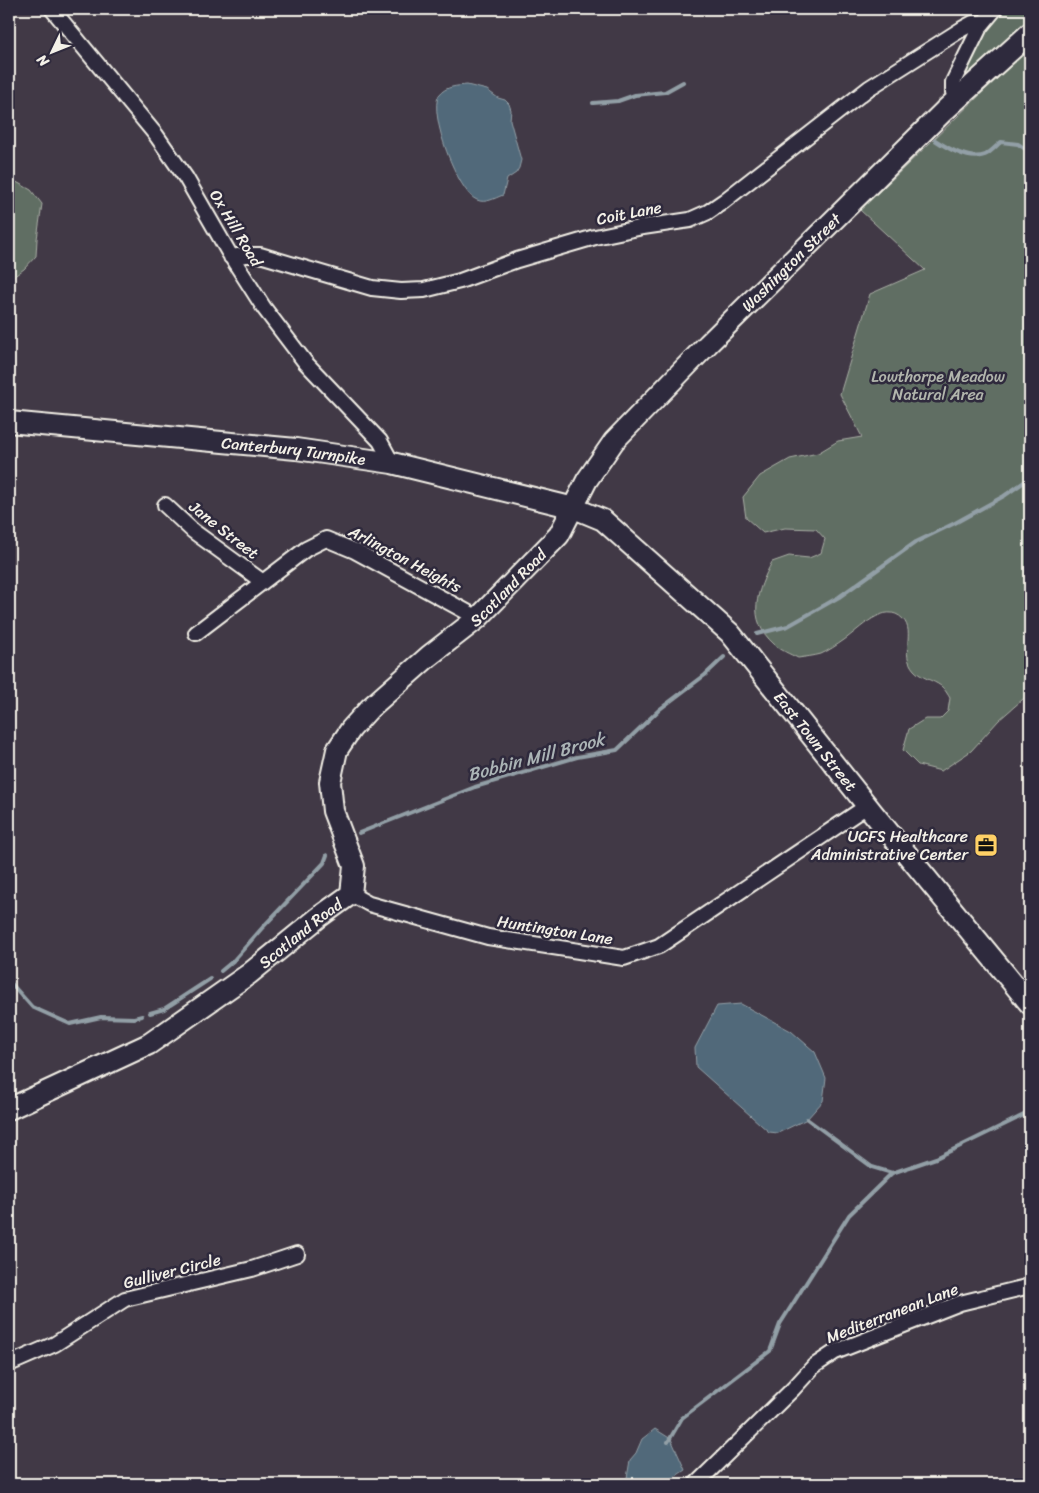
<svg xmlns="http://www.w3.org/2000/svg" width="1039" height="1493" font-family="Sriracha,sans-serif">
<rect width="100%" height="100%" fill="#413946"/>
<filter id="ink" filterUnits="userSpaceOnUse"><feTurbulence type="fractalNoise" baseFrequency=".02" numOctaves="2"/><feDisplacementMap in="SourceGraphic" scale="10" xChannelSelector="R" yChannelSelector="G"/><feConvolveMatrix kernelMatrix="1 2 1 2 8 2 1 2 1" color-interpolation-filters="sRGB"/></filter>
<g filter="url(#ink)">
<path fill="#616e64" stroke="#aab0a6" d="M1004 9H1030V22L961 84 958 77C971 54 982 25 1004 9Z
M1030 47V693L999 720 971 751 941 771 918 765 903 750 909 729 925 719H940L948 711 950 698C948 695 945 689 941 686 933 680 921 678 914 670 899 653 916 633 903 619 885 600 859 630 844 640 837 645 828 651 821 654 814 656 805 657 798 658 790 654 780 650 774 644 746 619 757 591 772 562L789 556 809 558 821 553 825 539 816 529 785 528 763 533 746 518 743 497 760 476 790 459 818 453 838 441 862 437 840 394 870 294 925 270 860 210Z
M9 178 31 190 42 204 37 239 36 256 24 269 9 280Z"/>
<path fill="#51697a" stroke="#929fa6" d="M467 85 487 90 498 98 505 100 509 104 511 110 510 120 521 160 519 168 516 173 507 179 503 195C495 198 485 204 477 200 458 193 428 113 439 95 446 86 457 86 467 85Z
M741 1004 791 1031 815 1052 826 1078 823 1101 807 1119 778 1133 769 1132 696 1067 695 1048 717 1006Z
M655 1429 671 1439 685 1470 664 1484H626L630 1460 636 1453 642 1439Z"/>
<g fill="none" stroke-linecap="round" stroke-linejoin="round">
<path stroke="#929fa6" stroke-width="4" d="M593 103 618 101 635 95 665 92 683 82
M935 140C947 148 970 161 985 155 990 153 996 146 1001 142L1018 144 1030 152
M757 634 788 626 839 597 916 542 955 523 1004 496 1030 478
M359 833 475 787 577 757 617 750 660 709 705 675 724 657
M221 971 233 961 263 927 324 863 327 855
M9 981 32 1007 70 1024 101 1017 134 1018 142 1016
M150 1013 164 1009 210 979
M807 1119 872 1167 892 1173
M668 1442 682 1418 770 1351 780 1324 849 1215 892 1173 936 1158 1030 1112"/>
<g stroke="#f4f1e8" stroke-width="18">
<path id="street" d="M52 9 156 135 186 178 229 253 264 308 305 362 380 441 392 463
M956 100 953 92V82L980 27 995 9
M231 257 245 255H260L372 288 401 291 424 290 460 281 517 260 595 237 643 227 690 220 708 212 724 201 869 88 962 29 973 23 983 22
M165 505 193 531 263 582
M196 633 306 549 326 539 355 551 478 618
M351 894 369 904 488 937 624 958 659 946 867 806
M9 1364 55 1344 125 1299 252 1269 297 1254
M696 1484 793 1389 814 1366 835 1352 960 1303 1030 1286"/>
</g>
<g stroke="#f4f1e8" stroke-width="24">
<g id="secondary">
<path id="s1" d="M9 422 296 449 392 463 574 508 603 520 730 633 873 813 1030 1004"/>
<path id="s2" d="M9 1109 149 1044 249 974 319 917 351 894 354 866 333 811 330 782 337 750 351 729 370 708 429 656 478 618 559 535 587 480 614 441 708 344 944 111 1030 33"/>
</g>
</g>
<use href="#street" stroke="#2f2a3d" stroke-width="14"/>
<use href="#secondary" stroke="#2f2a3d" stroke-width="20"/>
</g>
</g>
<defs>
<g id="office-square" transform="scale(1.25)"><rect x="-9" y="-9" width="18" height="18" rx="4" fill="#ffd166" stroke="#2f2a3d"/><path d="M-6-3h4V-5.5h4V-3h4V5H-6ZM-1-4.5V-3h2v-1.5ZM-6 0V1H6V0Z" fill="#111"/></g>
</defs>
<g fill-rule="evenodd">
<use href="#office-square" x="986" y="845"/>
</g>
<g text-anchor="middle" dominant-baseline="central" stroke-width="5" stroke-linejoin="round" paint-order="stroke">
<g font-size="16" fill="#f4f1e8" stroke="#2f2a3d">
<text transform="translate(629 213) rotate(-11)">Coit Lane</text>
<text transform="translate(236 228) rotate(59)">Ox Hill Road</text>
<text stroke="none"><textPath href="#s2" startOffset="1226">Washington Street</textPath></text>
<text stroke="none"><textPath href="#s1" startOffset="286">Canterbury Turnpike</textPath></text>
<text transform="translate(224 530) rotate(38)">Jane Street</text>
<text transform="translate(405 559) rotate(28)">Arlington Heights</text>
<text stroke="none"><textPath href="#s2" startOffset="792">Scotland Road</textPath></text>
<text stroke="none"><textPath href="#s1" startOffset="912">East Town Street</textPath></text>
<text transform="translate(555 930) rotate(9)">Huntington Lane</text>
<text stroke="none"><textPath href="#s2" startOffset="342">Scotland Road</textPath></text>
<text transform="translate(172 1271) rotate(-14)">Gulliver Circle</text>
<text transform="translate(892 1313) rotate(-21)">Mediterranean Lane</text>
</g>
<g font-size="16" fill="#b2b6ad" stroke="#2f2a3d">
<text x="938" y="376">Lowthorpe Meadow<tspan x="938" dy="18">Natural Area</tspan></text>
</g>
<g font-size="16" fill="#f4f1e8" stroke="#2f2a3d" text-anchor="end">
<text x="968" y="836">UCFS Healthcare<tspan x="968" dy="18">Administrative Center</tspan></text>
</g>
<g font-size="18" font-style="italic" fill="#abb4b6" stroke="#2f2a3d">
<text transform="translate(536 757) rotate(-15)">Bobbin Mill Brook</text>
</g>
</g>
<rect width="1039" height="1493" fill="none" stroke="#2f2a3d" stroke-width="30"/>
<rect x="15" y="15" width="1009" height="1463" fill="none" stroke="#f4f1e8" stroke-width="2" filter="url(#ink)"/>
<g transform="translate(52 52) rotate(227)" stroke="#2f2a3d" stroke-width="4" paint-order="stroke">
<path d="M0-4L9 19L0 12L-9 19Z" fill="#f4f1e8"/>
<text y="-8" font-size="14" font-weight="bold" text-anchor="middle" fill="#f4f1e8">N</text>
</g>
</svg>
